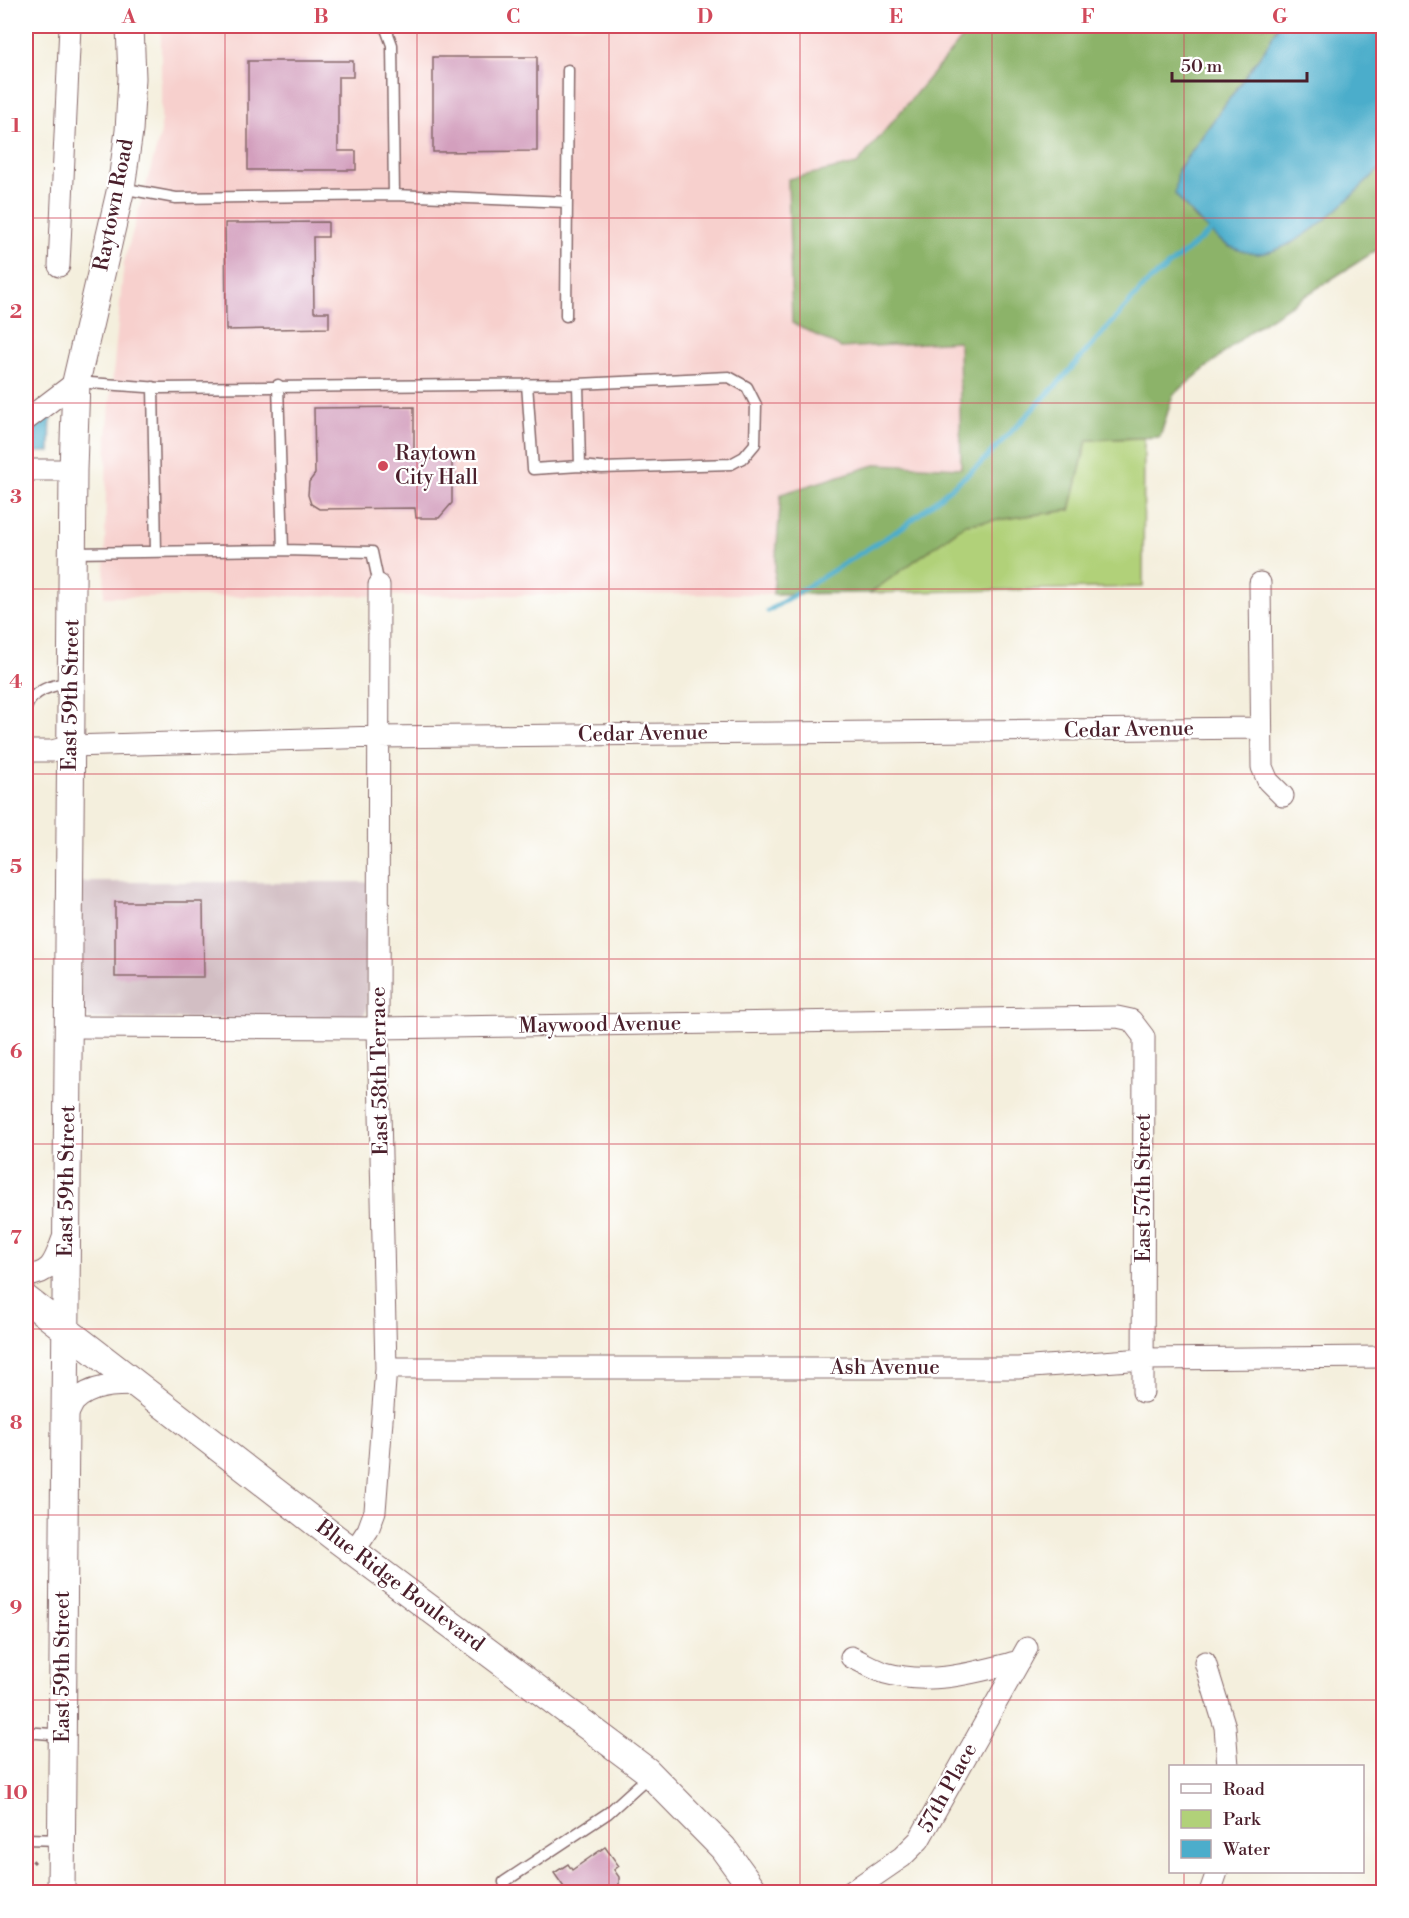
<svg xmlns="http://www.w3.org/2000/svg" width="1409" height="1918" font-family="'Libre Bodoni',serif">
<rect width="100%" height="100%" fill="#fff"/>
<filter id="ink" filterUnits="userSpaceOnUse"><feTurbulence type="fractalNoise" baseFrequency=".0167" numOctaves="2"/><feDisplacementMap in="SourceGraphic" scale="12" xChannelSelector="R" yChannelSelector="G"/><feConvolveMatrix kernelMatrix="1 2 1 2 8 2 1 2 1" color-interpolation-filters="sRGB"/></filter>
<filter id="wash" filterUnits="userSpaceOnUse"><feTurbulence type="fractalNoise" baseFrequency=".008" numOctaves="4" result="noise"/><feDisplacementMap in="SourceGraphic" scale="24" xChannelSelector="R" yChannelSelector="G"/><feGaussianBlur stdDeviation="1.35" result="paint"/><feColorMatrix in="noise" values="0 0 0 0 0 0 0 0 0 0 0 0 0 0 0 0 0 1.4 0 .05"/><feComposite in="paint" operator="in"/></filter>
<g filter="url(#wash)">
<rect width="100%" height="100%" fill="#f4efdd"/>
<path fill="#f7d0cd" d="M161 26H1085L968 31 857 164 788 179 841 348 959 341 961 468 878 464 781 494 773 594 104 597 107 436 124 262 161 132Z"/>
<path fill="#d2bec3" d="M81 882H368L367 1010 363 1016 354 1019H90L84 1015 80 1008Z"/>
<path fill="#b1d179" stroke="#7e7852" stroke-width="1.5" d="M1144 438 1143 587 870 593 966 524 1070 510 1087 440Z"/>
<path fill="#8cb369" stroke="#6b694a" stroke-width="1.5" d="M1085 26H1278L1265 49 1178 170 1191 215 1229 247 1289 245 1326 219 1383 166V246L1252 330 1173 395 1160 437 1087 440 1070 510 966 524 870 593 773 594 781 494 878 464 961 468 959 341 841 348 792 323 788 179 857 164 968 31Z"/>
<path fill="#4cadcb" stroke="#4b667b" stroke-width="1.5" d="M1278 26H1383V166C1352 195 1302 250 1258 254 1251 254 1238 250 1231 247 1216 241 1186 208 1175 194L1178 170 1265 49Z
M51 409 50 452H26V436Z"/>
<g fill="none" stroke-linecap="round" stroke-linejoin="round">
<path stroke="#4cadcb" stroke-width="5" d="M768 611 906 525 980 464 1061 380 1147 283 1211 231"/>
</g>
<g id="blocks">
<path fill="#d39fbd" d="M433 57H537V151L433 152Z
M248 61H353V77H338V151H356V170H248Z
M328 222V237H313L314 312H329V328L226 330 225 223Z
M414 407V459H452V503L439 518H416L415 508 319 509 311 504 308 495 309 482 315 474 314 408Z
M115 902H203L204 977H115Z
M605 1847 619 1866 614 1870 619 1877V1893H568L554 1873 568 1864 572 1870Z"/>
</g>
</g>
<g filter="url(#ink)">
<use href="#blocks" fill-opacity="0" stroke="#866869" stroke-width="1.5"/>
<g fill="none" stroke-linecap="round" stroke-linejoin="round">
<g stroke="#866869" stroke-width="13">
<path id="service" d="M385 26 392 45 394 195
M121 188 176 198 394 195 567 202
M566 316 568 70
M76 382 160 388 578 384 580 466 533 469 527 384
M578 384 729 377 747 387 756 405 755 444 744 457 731 464 602 468 580 466
M278 385 283 550 372 552 379 585
M153 387 156 552
M73 553 283 550
M26 708C32 690 53 685 71 682
M26 1732 62 1735
M26 1839 61 1840
M507 1892 504 1882 608 1813 650 1775"/>
</g>
<g stroke="#866869" stroke-width="23">
<path id="minor" d="M59 266 70 26
M26 420 76 382
M26 470H73
M1260 583 1262 767 1268 781 1283 796
M26 751H52L71 746 378 737 1261 728
M69 1027 378 1028 1117 1017 1131 1020 1144 1037 1143 1392
M26 1276C53 1273 54 1261 63 1238
M386 1368H1018L1144 1359 1384 1357
M65 1419C68 1414 71 1407 74 1402 90 1385 117 1385 138 1385
M354 1551 368 1530 375 1511 386 1368 378 1028 379 585
M851 1657C862 1662 874 1669 885 1673 931 1686 976 1672 1020 1661
M1205 1662 1225 1727 1228 1766
M851 1892 902 1857 919 1840 1027 1648
M1210 1892 1217 1872"/>
</g>
<g stroke="#866869" stroke-width="29">
<path id="tertiary" d="M26 1299 334 1537 646 1770 723 1848 755 1892
M61 1892 73 470 76 382 121 188 129 131 132 78 130 26"/>
</g>
<path stroke="#866869" stroke-width="3" stroke-dasharray="4.5 4.5" stroke-linecap="butt" d="M26 1854 35 1863"/>
<use href="#service" stroke="#fff" stroke-width="10"/>
<use href="#minor" stroke="#fff" stroke-width="21"/>
<use href="#tertiary" stroke="#fff" stroke-width="27"/>
</g>
</g>
<path fill="none" stroke="#d1495b" stroke-width="1.5" stroke-opacity="0.55" d="M225 26V1892M417 26V1892M609 26V1892M800 26V1892M992 26V1892M1184 26V1766M26 218H1384M26 403H1384M26 589H1384M26 774H1384M26 959H1384M26 1144H1384M26 1329H1384M26 1515H1384M26 1700H1384M1184 1872V1892"/>
<circle fill="#d1495b" stroke="#fff" stroke-width="2" cx="383" cy="466" r="6"/>
<g text-anchor="middle" dominant-baseline="central" stroke-width="4.5" stroke-linejoin="round" paint-order="stroke">
<g font-size="21" fill="#4a1f2b" stroke="#fff">
<text transform="translate(114 205) rotate(-79)">Raytown Road</text>
<text transform="translate(71 695) rotate(-89)">East 59th Street</text>
<text transform="translate(1129 730) rotate(-1)">Cedar Avenue</text>
<text transform="translate(643 734) rotate(-1)">Cedar Avenue</text>
<text transform="translate(600 1025) rotate(-1)">Maywood Avenue</text>
<text transform="translate(380 1071) rotate(-91)">East 58th Terrace</text>
<text transform="translate(67 1181) rotate(-89)">East 59th Street</text>
<text transform="translate(1144 1188) rotate(-90)">East 57th Street</text>
<text x="885" y="1368">Ash Avenue</text>
<text transform="translate(400 1586) rotate(37)">Blue Ridge Boulevard</text>
<text transform="translate(63 1667) rotate(-90)">East 59th Street</text>
<text transform="translate(948 1788) rotate(-61)">57th Place</text>
</g>
<g font-size="21" fill="#4a1f2b" stroke="#fff" text-anchor="start">
<text x="395" y="454">Raytown<tspan x="395" dy="24">City Hall</tspan></text>
</g>
</g>
<rect width="1409" height="1918" fill="none" stroke="#fff" stroke-width="66"/>
<rect x="1169" y="1765" width="195" height="108" fill="#ffffff" stroke="#b7a5aa" stroke-width="1.5"/>
<rect x="1181" y="1784" width="30" height="9" fill="#ffffff" stroke="#b7a5aa" stroke-width="1.5"/>
<text x="1223" y="1795" font-size="18" fill="#4a1f2b">Road</text>
<rect x="1181" y="1810" width="30" height="18" fill="#b1d179" stroke="#b7a5aa" stroke-width="1.5"/>
<text x="1223" y="1825" font-size="18" fill="#4a1f2b">Park</text>
<rect x="1181" y="1840" width="30" height="18" fill="#4cadcb" stroke="#b7a5aa" stroke-width="1.5"/>
<text x="1223" y="1855" font-size="18" fill="#4a1f2b">Water</text>
<path d="M1172 72v9h135v-9" fill="none" stroke="#4a1f2b" stroke-width="3"/>
<text x="1181" y="72" font-size="18" fill="#4a1f2b" stroke="#ffffff" stroke-width="4.5" paint-order="stroke">50 m</text>
<rect x="33" y="33" width="1343" height="1852" fill="none" stroke="#d1495b" stroke-width="2"/>
<g font-size="20" text-anchor="middle" font-weight="bold" fill="#d1495b">
<text x="129" y="23">A</text>
<text x="321" y="23">B</text>
<text x="513" y="23">C</text>
<text x="705" y="23">D</text>
<text x="896" y="23">E</text>
<text x="1088" y="23">F</text>
<text x="1280" y="23">G</text>
<text x="16" y="132">1</text>
<text x="16" y="318">2</text>
<text x="16" y="503">3</text>
<text x="16" y="688">4</text>
<text x="16" y="873">5</text>
<text x="16" y="1058">6</text>
<text x="16" y="1244">7</text>
<text x="16" y="1429">8</text>
<text x="16" y="1614">9</text>
<text x="16" y="1799">10</text>
</g>
</svg>
